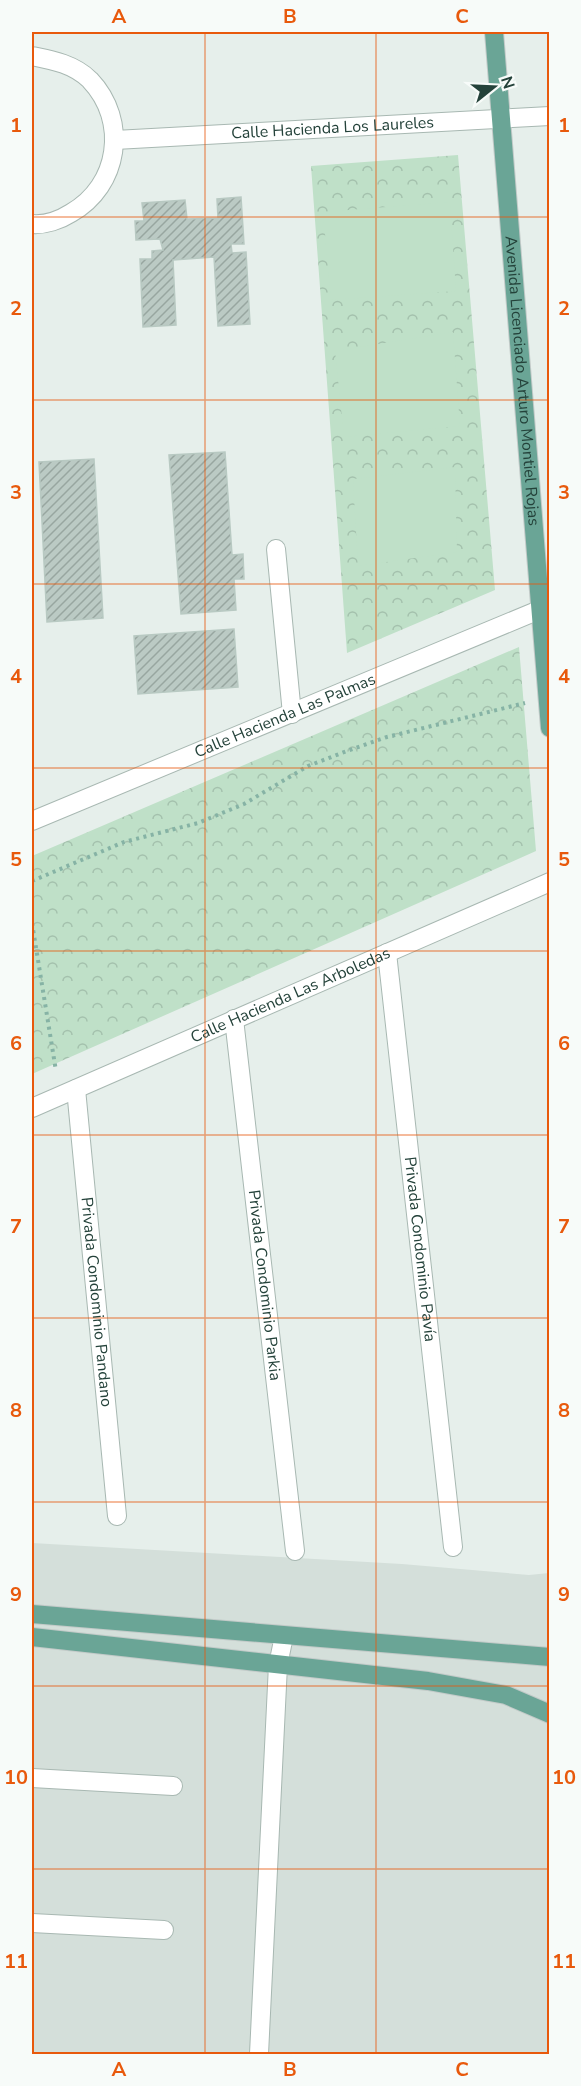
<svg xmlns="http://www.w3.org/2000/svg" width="581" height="2086" font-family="'Nunito Sans',sans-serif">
<defs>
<pattern id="park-crowns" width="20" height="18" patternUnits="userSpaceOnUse" patternTransform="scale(1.5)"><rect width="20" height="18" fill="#bfe0c8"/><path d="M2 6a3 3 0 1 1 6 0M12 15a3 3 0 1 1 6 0" fill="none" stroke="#a4c1ad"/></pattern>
<pattern id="building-hatch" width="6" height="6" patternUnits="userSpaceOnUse" patternTransform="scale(1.5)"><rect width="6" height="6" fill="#bbcac4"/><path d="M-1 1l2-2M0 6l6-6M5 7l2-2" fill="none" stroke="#98a6a0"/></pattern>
</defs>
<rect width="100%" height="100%" fill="#e6efeb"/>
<path fill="#d4dfda" d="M32 1543 402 1564 529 1575 549 1573V2054H32Z"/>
<path fill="url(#park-crowns)" d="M458 155 495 590 347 653 311 166Z
M519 647 536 851 32 1074V856Z"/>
<path fill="#bfe0c8" d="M450 202 456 291 331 300 323 212Z
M453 332 460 426 344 437 335 351Z
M455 467 457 552 358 566 353 479Z"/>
<path fill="url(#building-hatch)" stroke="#b8c9c2" stroke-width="1.5" d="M241 197 244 244H231L232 253 246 252 250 324 218 326 214 257 173 260 176 325 143 327 140 259H152V251L163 250 160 239 136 240 135 221H144L142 203 185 200 187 219 218 218 217 199Z
M225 452 232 555 243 554 244 579H234L236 610 181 614 169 455Z
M94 459 103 618 47 622 39 462Z
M234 629 238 687 138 694 134 636Z"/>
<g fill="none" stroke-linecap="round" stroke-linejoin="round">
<g stroke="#a8b8b2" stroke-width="20">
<g id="minor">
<path d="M32 56C52 60 74 64 90 80 129 121 119 186 71 213 60 220 45 225 32 224"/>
<path id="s1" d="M115 140 550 116"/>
<path d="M276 549 292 714"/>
<path id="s2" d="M32 821 539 610"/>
<path id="s3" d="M387 953 453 1547"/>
<path id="s4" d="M234 1019 295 1551"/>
<path id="s5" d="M76 1089 117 1516"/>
<path id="s6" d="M32 1108 550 882"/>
<path d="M32 1778 173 1786"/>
<path d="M32 1923 164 1930"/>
<path d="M259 2054 278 1665 284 1636"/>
</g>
</g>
<g stroke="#c2cac8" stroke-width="20">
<g id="major">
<path id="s7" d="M494 32 550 728"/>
<path d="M32 1614 550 1657"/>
<path d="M32 1637 428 1681 506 1695 550 1714"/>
</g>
</g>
<path stroke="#86b3a5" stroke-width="4" stroke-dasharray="3 4.5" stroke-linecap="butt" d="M32 881 124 842 198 823 244 804 308 766 347 751 387 737 525 703
M32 923 56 1071"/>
<use href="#minor" stroke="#fff" stroke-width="18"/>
<use href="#major" stroke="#6aa596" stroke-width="18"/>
</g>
<path fill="none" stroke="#e8590c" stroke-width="1.5" stroke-opacity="0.55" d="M205 32V2054M376 32V2054M32 217H550M32 400H550M32 584H550M32 768H550M32 951H550M32 1135H550M32 1318H550M32 1502H550M32 1686H550M32 1869H550"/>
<g text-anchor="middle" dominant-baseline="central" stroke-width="5" stroke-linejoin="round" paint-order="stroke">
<g font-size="16" fill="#24423a" stroke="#f7fbf9">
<text stroke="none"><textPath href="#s1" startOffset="218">Calle Hacienda Los Laureles</textPath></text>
<text stroke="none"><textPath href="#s7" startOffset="350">Avenida Licenciado Arturo Montiel Rojas</textPath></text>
<text stroke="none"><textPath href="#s2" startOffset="274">Calle Hacienda Las Palmas</textPath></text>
<text stroke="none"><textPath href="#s6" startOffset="282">Calle Hacienda Las Arboledas</textPath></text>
<text stroke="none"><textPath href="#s3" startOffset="298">Privada Condominio Pavía</textPath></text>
<text stroke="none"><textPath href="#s4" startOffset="268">Privada Condominio Parkia</textPath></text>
<text stroke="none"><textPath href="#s5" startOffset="214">Privada Condominio Pandano</textPath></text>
</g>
</g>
<rect width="581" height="2086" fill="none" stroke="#f7fbf9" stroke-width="66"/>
<g transform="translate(494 87) rotate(72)" stroke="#f7fbf9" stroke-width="4.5" paint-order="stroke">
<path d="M0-4.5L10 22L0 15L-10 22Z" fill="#24423a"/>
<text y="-9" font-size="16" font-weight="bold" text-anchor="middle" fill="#24423a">N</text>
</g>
<rect x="33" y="33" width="515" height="2020" fill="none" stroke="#e8590c" stroke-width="2"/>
<g font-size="20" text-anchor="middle" font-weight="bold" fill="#e8590c">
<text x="119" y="23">A</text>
<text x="290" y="23">B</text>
<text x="462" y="23">C</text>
<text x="16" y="132">1</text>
<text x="564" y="132">1</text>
<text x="16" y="315">2</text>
<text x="564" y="315">2</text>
<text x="16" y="499">3</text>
<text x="564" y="499">3</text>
<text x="16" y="683">4</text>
<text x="564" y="683">4</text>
<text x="16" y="866">5</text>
<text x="564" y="866">5</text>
<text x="16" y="1050">6</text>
<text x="564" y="1050">6</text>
<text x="16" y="1233">7</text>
<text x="564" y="1233">7</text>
<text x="16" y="1417">8</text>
<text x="564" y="1417">8</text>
<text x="16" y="1601">9</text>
<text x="564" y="1601">9</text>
<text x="16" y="1784">10</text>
<text x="564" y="1784">10</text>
<text x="16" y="1968">11</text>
<text x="564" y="1968">11</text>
<text x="119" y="2076">A</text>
<text x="290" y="2076">B</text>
<text x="462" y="2076">C</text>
</g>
</svg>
